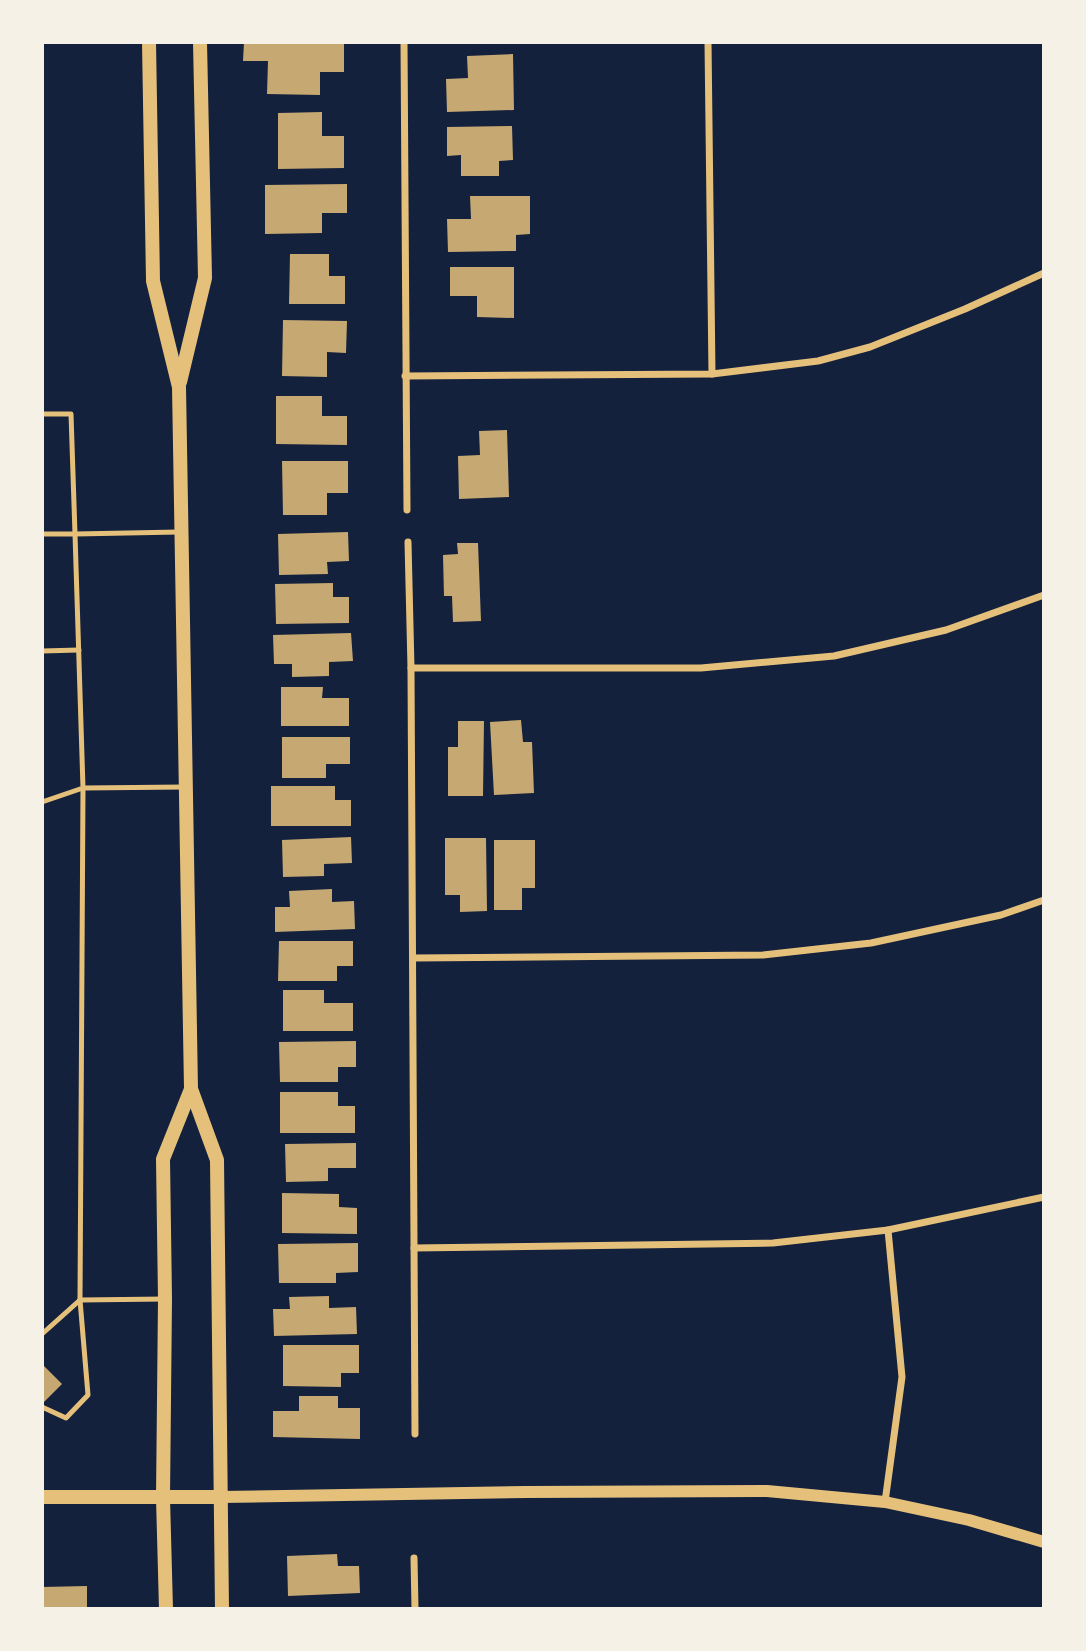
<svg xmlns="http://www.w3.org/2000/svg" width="1086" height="1651" font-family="Bitter,serif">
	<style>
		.building { fill: #c6a872 }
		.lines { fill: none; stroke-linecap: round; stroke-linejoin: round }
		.service { stroke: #e5c07b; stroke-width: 5 }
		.minor { stroke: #e5c07b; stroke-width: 7 }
		.tertiary { stroke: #e5c07b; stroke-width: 12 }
		.secondary { stroke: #e5c07b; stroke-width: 14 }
	</style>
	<rect width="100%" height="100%" fill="#14213d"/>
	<g class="building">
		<path d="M244,42H344V72H320V95L267,94L268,61H243Z"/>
		<path d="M513,54L514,110L447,112L446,79L468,78L467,56Z"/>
		<path d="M322,112V136H344V168L278,169V113Z"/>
		<path d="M512,126L513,160L499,161V176H461V155L447,156V127Z"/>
		<path d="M347,184V213H322V233L265,234V185Z"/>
		<path d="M470,196H530V234L516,235V251L448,252L447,219H471Z"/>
		<path d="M290,254H329V276H345V304H289Z"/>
		<path d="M450,267H514V318L477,317V296H450Z"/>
		<path d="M283,320L347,321L346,353L327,352V377L282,376Z"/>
		<path d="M276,396H322V416H347V445L276,444Z"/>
		<path d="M507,430L509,497L459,499L458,456L480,455L479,431Z"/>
		<path d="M282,461H348V493H327V515H283Z"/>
		<path d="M348,532L349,561L327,562L328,574L279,575L278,534Z"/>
		<path d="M457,543H478L481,621L453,622L452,596H444L443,555L458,554Z"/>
		<path d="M333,583V597H349V623L276,624L275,584Z"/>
		<path d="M351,633L353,661L329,662V676L292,677V664H274L273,635Z"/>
		<path d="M281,687H323L322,698H349V726H281Z"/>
		<path d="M521,720L523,742H532L534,793L494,795L490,722Z"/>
		<path d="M458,721H484L483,796H448V747H458Z"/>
		<path d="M282,737H350V764H326V778H282Z"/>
		<path d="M271,786H335V800H351V826H271Z"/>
		<path d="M351,837L352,863L324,864V876L283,877L282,840Z"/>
		<path d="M445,838H486L487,911L460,912V895H445Z"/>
		<path d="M494,840H535V888H522V910H494Z"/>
		<path d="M332,889V902L354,901L355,929L275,932V907H290L289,891Z"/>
		<path d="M279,941H353V966H337V981H278Z"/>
		<path d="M283,990H324V1003H353V1031H283Z"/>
		<path d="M356,1041V1067H338V1082H280L279,1042Z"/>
		<path d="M280,1092H338V1106H355V1133H280Z"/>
		<path d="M356,1143V1168H328V1181L286,1182L285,1144Z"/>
		<path d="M282,1193L339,1194V1207L357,1208V1234L282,1233Z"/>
		<path d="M358,1243V1272L336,1273V1283H279L278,1244Z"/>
		<path d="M329,1296V1308L356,1307L357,1334L274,1336L273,1309H290L289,1297Z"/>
		<path d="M283,1345H359V1373H341V1387L283,1386Z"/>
		<path d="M42,1364L62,1384L42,1404Z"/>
		<path d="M299,1396H338V1408H360V1439L273,1437V1411H299Z"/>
		<path d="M337,1554L338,1566H359L360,1593L288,1596L287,1556Z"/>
		<path d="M87,1586V1609H42V1587Z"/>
	</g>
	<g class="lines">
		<g class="service">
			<path d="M42,414H71L75,534H42"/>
			<path d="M42,651L79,650"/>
			<path d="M42,802L83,788L75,534L179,532"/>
			<path d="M165,1299L80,1300L83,788L184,787"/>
			<path d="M42,1334L80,1300"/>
			<path d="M42,1407L66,1418L88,1395L80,1300"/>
		</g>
		<g class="minor">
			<path d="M404,42L407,510"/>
			<path d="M708,42L712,374"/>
			<path d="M405,376L712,374L818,361L870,347L965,309L1044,273"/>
			<path d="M408,542L411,668L415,1434"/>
			<path d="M411,668H701L834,656L946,630L1044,595"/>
			<path d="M413,958L763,955L871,943L1001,915L1044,900"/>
			<path d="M414,1248L773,1243L888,1230L1044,1197"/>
			<path d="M885,1502L902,1377L888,1230"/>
			<path d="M414,1558L415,1609"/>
		</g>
		<path class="tertiary" d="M220,1497L526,1492L767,1491L885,1502L969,1520L1044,1542"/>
		<g class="secondary">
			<path d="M149,42L153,281L179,387L191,1089L217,1160L222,1609"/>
			<path d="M180,382L205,278L200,42"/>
			<path d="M42,1497H220"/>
			<path d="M166,1609L163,1498L165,1299L163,1159L191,1089"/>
		</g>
	</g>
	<rect width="1086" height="1651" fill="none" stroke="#f6f1e7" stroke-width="88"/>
</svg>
